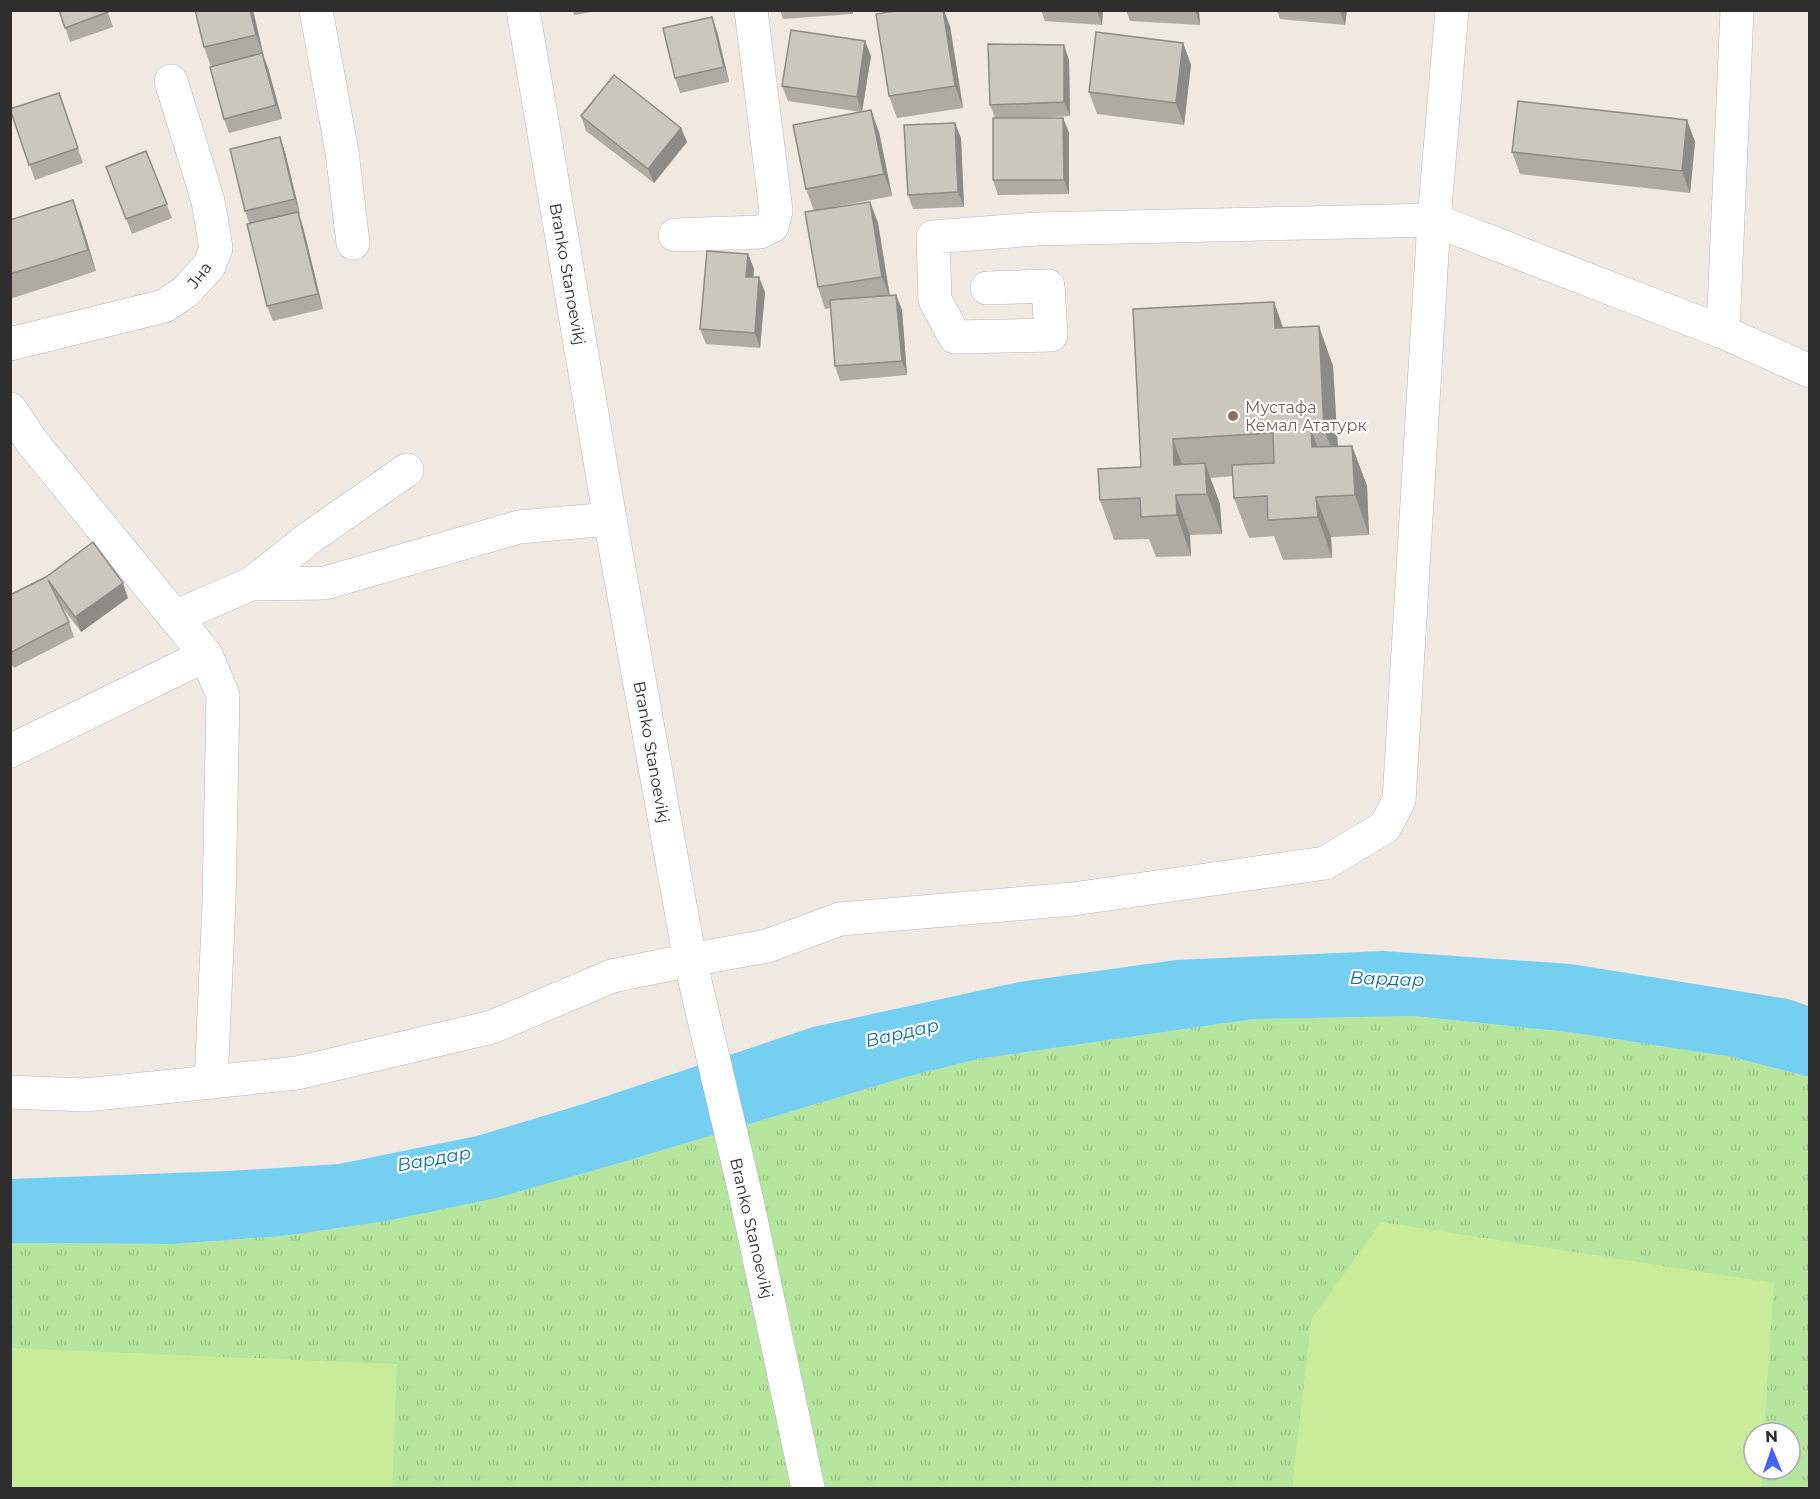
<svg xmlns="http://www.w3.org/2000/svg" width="1820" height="1499" font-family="Montserrat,sans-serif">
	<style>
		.grass { fill: url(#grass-tufts); fill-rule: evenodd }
		.pitch { fill: #c9ec9a }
		.water { fill: #75cff0 }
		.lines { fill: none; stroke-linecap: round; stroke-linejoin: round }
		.minor-casing { stroke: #b4b7c1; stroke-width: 34 }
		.minor { stroke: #fff; stroke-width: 33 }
		.wall { fill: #afaba4 }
		.shaded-wall { fill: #8e8b86 }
		.building { fill: #cbc7bf; stroke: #8e8b86; stroke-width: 1.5 }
		.education-dot { fill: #8d6e63; stroke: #fff; stroke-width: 2 }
		.labels { text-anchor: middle; stroke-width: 4.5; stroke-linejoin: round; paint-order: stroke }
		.street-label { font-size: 16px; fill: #2e2e2e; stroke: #fff }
		.education-label { font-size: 16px; fill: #785e54; stroke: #fff; text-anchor: start }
		.water-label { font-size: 18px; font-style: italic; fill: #0d6fa3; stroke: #fff }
	</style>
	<defs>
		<pattern id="grass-tufts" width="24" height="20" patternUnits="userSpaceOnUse" patternTransform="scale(1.5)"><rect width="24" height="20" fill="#b6e59e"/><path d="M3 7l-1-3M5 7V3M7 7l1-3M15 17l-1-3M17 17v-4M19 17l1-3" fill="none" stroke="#9dc588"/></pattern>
	</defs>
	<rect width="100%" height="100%" fill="#efe9e1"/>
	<path class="grass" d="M1414,1016L1568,1032L1732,1057L1809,1077V1488H11L10,1243L174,1244L283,1236L387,1221L497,1198L613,1165L906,1077L978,1059L1254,1019ZM1754,1433H1790V1469H1754Z"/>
	<g class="pitch">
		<path d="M1381,1222L1774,1283L1764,1433H1754V1469H1762L1761,1488H1292L1311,1320Z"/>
		<path d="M11,1348L397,1364L392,1488H11Z"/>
	</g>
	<path class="water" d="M1383,951L1571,964L1788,999L1809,1006V1077L1732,1057L1568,1032L1414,1016L1254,1019L978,1059L906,1077L613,1165L497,1198L387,1221L283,1236L174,1244L11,1243L10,1179L229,1171L339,1164L477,1136L583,1104L813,1027L1019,982L1176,960Z"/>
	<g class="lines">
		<defs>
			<g id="minor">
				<path d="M316,10L342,152L353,243"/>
				<path d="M523,10L610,519L690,960L747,1201L808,1488"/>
				<path d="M1452,10L1434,220L1723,332L1810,371"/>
				<path d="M675,235L760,232L772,226L776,211L751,10"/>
				<path d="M1723,332L1737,10"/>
				<path d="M10,344L164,306L185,292L209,266L216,248L208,201L171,81"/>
				<path d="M10,409L32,442L206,655L223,695L219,903L211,1082L297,1073L492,1027L612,976L690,960L767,946L840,919L1073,899L1325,863L1385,827L1399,801L1434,220L1036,229L933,237L935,300L955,337L1051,335L1048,286L987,288"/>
				<path d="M251,584L312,536L407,470"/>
				<path d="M175,617L251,584L325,583L519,527L610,519"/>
				<path d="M10,751L206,655"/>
				<path d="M10,1092L85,1095L211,1082"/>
			</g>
		</defs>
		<use href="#minor" class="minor-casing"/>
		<use href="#minor" class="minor"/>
	</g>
	<g class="wall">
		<path d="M59,10H107L113,27L70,42Z"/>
		<path d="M253,10L264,57L268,68L282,119L229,133L224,119L211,67L204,47Z"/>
		<path d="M573,10H603L574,15Z"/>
		<path d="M780,10H853V14L783,19Z"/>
		<path d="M1041,10H1103L1102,25L1045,21Z"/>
		<path d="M1126,10H1199L1200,25L1130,21Z"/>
		<path d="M1277,10H1347L1345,25L1280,19Z"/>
		<path d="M950,26L963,108L897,118L889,96Z"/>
		<path d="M717,31L729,82L680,93L675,78Z"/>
		<path d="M1183,43L1191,65L1184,125L1097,114L1089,92Z"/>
		<path d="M871,56L862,111L879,132L892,196L823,209L870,202L878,223L890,296L896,295L902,310L907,375L840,381L835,366L830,308L825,309L818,287L814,211L806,189L861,112L788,101L782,86Z"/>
		<path d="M1069,60L1070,116L1033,118H1063L1069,133V194L998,195L993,180L995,118L990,105Z"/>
		<path d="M59,93L83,163L35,180L10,109Z"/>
		<path d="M581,116L681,128L687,142L654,183L586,131Z"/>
		<path d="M1687,120L1695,142L1690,193L1520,174L1512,152Z"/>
		<path d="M955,123L961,138L964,207L913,209L908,195Z"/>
		<path d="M146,151L172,218L132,234L106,167Z"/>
		<path d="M285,152L300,214H299L303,227L323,309L273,321L267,306L249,223L245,211Z"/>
		<path d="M10,220L81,222L96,271L10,299Z"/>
		<path d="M748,254L754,269L753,277L765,292L760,348L706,344L700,329Z"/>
		<path d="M1274,302L1283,328L1333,366L1338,446H1352L1367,486L1369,535L1331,537L1332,558L1283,560L1274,536L1249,538L1234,498L1233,476L1210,478L1220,504L1222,534L1190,535L1191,556L1156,557L1149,539L1114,540L1100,500L1141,467Z"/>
		<path d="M46,577L128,598L81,632L59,603L69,622L74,637L14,668L10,662V595Z"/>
	</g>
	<g class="shaded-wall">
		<path d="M250,10H253L264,57L256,35Z"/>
		<path d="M943,10H944L950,26L963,108L955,86Z"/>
		<path d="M1097,10H1103L1102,25L1097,11Z"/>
		<path d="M1195,10H1199L1200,25Z"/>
		<path d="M1347,10L1345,25L1340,11Z"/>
		<path d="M712,17L717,31L729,82L724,67Z"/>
		<path d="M865,41L871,56L862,112L857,97Z"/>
		<path d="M1183,43L1191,65L1184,125L1176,103Z"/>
		<path d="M1064,45L1069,60L1070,116L1064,102Z"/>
		<path d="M262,53L268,68L282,119L276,105Z"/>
		<path d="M871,110L879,132L892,196L884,174Z"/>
		<path d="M1063,118L1069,133V194L1064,180Z"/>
		<path d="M1687,120L1695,142L1690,193L1682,171Z"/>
		<path d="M955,123L961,138L964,207L958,192Z"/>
		<path d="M681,128L687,142L654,183L648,169Z"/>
		<path d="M280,137L285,152L300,214L295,199Z"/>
		<path d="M73,200L81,222L96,271L88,250Z"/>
		<path d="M870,202L878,223L890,298L882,277Z"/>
		<path d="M298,212L303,227L323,309L318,294Z"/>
		<path d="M748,254L754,269L752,292L746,277Z"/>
		<path d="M759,277L765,292L760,348L755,333Z"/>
		<path d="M896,295L902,310L907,375L902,361Z"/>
		<path d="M1274,302L1288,342L1275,328Z"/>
		<path d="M1319,326L1333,366L1339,469L1324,429Z"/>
		<path d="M1311,429L1326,470L1312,447Z"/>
		<path d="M1173,439L1187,479L1174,465Z"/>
		<path d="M1352,446L1367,486L1369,535L1355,495Z"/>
		<path d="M1205,463L1220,504L1222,534L1207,494Z"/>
		<path d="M1176,495L1190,535L1191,556L1177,515Z"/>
		<path d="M1316,497L1331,537L1332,558L1318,517Z"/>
		<path d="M123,583L128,598L81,632L75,617Z"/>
	</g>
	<g class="building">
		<path d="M59,10H107L108,12L65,28Z"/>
		<path d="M195,10H250L256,35L204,47Z"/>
		<path d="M901,10H943L955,86L889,96L876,14Z"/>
		<path d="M712,17L724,67L675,78L663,28Z"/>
		<path d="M791,30L865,41L857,97L782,86Z"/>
		<path d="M1096,32L1183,43L1176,103L1089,92Z"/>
		<path d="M988,44L1064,45V102L990,105Z"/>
		<path d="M262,53L276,105L224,119L210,67Z"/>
		<path d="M614,75L681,128L648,169L581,116Z"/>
		<path d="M59,93L78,148L29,165L10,109Z"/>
		<path d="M1518,101L1687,120L1682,171L1512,152Z"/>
		<path d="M871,110L884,174L806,189L793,125Z"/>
		<path d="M993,118H1063L1064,180H993Z"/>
		<path d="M955,123L958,192L908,195L904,125Z"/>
		<path d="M280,137L295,199L245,211L230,149Z"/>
		<path d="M146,151L167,204L126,219L106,167Z"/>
		<path d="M73,200L88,250L10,274V220Z"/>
		<path d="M870,202L882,277L818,287L805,212Z"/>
		<path d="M298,212L318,294L267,306L247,224Z"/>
		<path d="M707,251L748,254L746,277H759L755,333L700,329Z"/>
		<path d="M896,295L902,361L835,366L830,300Z"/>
		<path d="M1274,302L1275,328L1319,326L1324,429H1311L1312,447L1352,446L1355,495L1316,497L1318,517L1268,520L1267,496L1234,498L1232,465L1274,463L1273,433L1173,439L1174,465L1205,463L1207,494L1176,495L1177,515L1141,517L1140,498L1100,500L1098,469L1141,467L1133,309Z"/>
		<path d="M93,542L123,583L75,617L48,580L69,622L10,653V595L46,577Z"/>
	</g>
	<circle class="education-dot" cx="1233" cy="416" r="6"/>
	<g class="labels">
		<g class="street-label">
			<text transform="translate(568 274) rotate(80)" y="6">Branko Stanoevikj</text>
			<text transform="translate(199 275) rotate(-52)" y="6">Јна</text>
			<text transform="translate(652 752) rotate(80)" y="6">Branko Stanoevikj</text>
			<text transform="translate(752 1228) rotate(77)" y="6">Branko Stanoevikj</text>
		</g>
		<g class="education-label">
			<text x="1245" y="413">Мустафа<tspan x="1245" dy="18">Кемал Ататурк</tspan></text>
		</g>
		<g class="water-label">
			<text transform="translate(1387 979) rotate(2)" y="6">Вардар</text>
			<text transform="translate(902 1033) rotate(-13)" y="6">Вардар</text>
			<text transform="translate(434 1159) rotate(-10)" y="6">Вардар</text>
		</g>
	</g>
	<rect width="1820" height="1499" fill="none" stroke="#2e2e2e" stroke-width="24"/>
	<g transform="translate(1772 1451) rotate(358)"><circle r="28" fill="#ffffff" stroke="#ababab" stroke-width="1.5"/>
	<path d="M0-4.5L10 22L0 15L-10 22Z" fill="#4264fb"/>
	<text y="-9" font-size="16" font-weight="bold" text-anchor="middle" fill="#2e2e2e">N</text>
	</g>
</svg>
